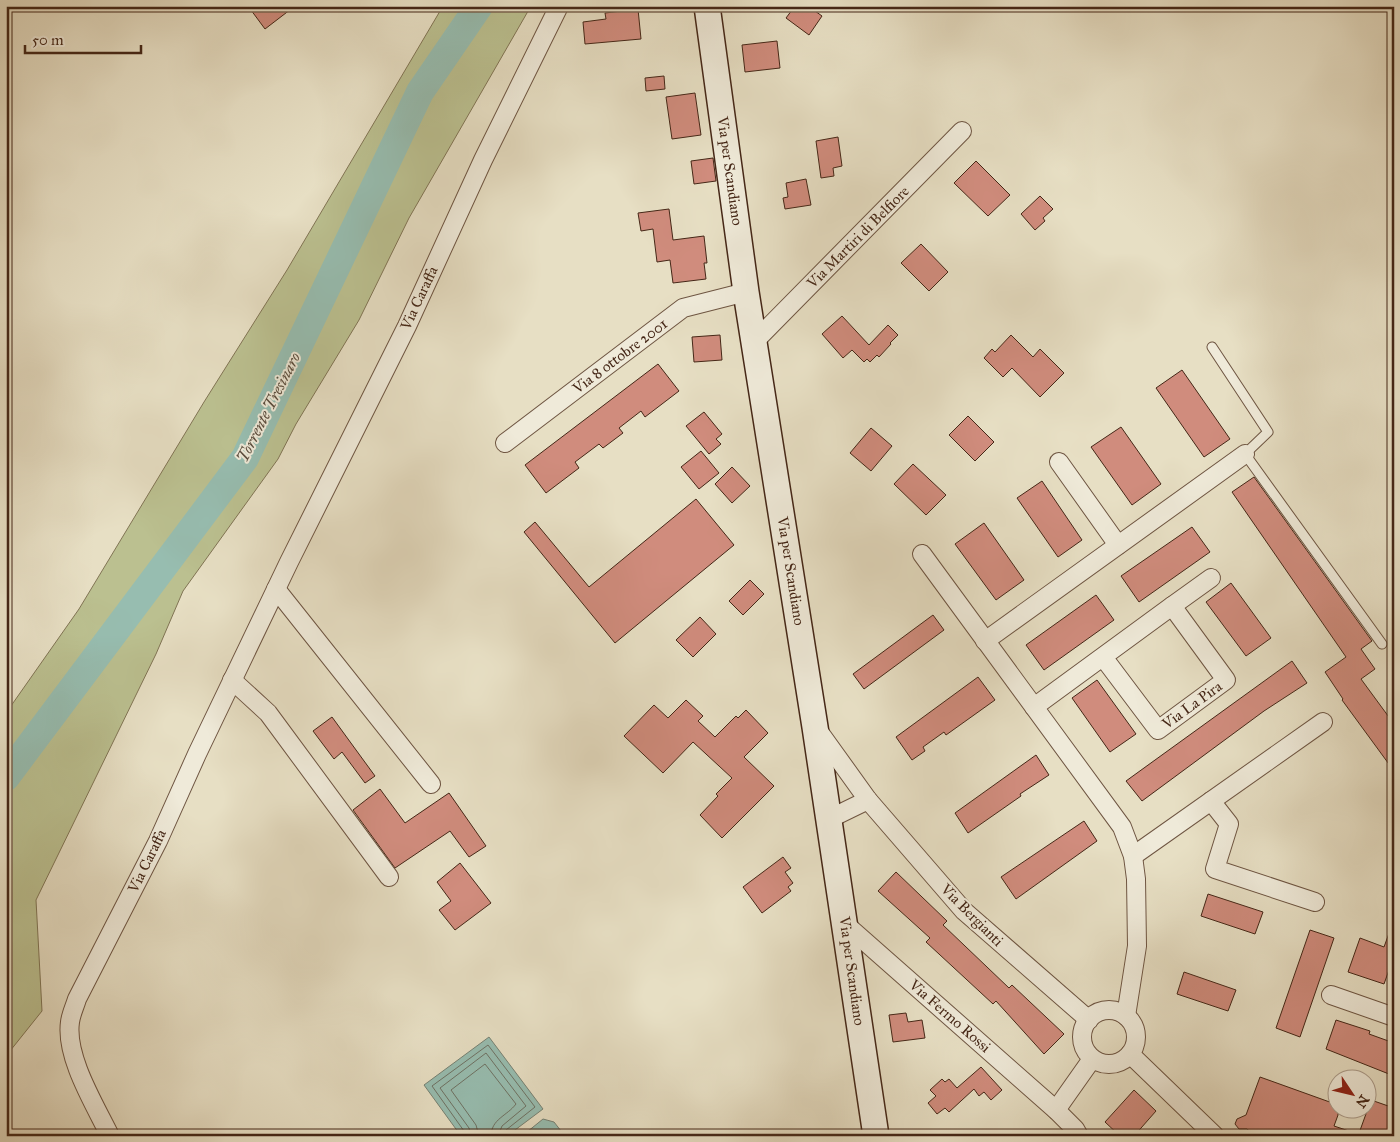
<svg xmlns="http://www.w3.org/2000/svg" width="1400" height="1142" font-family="'IM FELL Great Primer',serif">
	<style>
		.green { fill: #bbc090; stroke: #807454 }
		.water { fill: #97bdb0; stroke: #768173 }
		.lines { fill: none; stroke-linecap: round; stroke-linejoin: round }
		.shore { stroke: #6e7264; stroke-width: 1 }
		.river { stroke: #97bdb0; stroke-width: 28 }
		.building { fill: #d08c7d; stroke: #452717 }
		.lane-casing { stroke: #6e5542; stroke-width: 11 }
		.street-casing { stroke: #6e5542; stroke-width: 20 }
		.secondary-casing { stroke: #452717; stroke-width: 28 }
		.lane { stroke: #efead9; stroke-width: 9 }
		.street { stroke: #efead9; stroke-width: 18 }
		.secondary { stroke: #efead9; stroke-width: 25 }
		.labels { text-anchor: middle; stroke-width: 4; stroke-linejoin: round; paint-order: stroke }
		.street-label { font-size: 15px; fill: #452717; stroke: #efead9 }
		.water-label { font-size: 16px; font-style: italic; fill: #5a4c3d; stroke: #efead9 }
	</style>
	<rect width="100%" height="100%" fill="#e7dfc4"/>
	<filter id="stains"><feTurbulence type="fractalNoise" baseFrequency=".004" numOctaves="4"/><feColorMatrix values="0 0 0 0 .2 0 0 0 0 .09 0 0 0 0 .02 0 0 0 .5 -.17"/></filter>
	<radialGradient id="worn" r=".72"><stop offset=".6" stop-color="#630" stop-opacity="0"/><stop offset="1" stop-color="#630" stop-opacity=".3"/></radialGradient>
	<path class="green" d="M443,6H531L409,218L359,320L296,424L278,459L183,591L156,654L36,900L42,1011L6,1056V713L79,609L204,402L287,270Z"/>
	<g class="water">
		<path d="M489,1037L543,1109L507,1136H461L424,1085Z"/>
		<path d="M543,1119L554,1122L565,1136H522Z"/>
	</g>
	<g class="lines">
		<g class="shore">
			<path d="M465,1136L464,1131L432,1086L488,1045L535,1107L506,1130L505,1136"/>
			<path d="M471,1136L469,1128L440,1088L486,1053L526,1106L502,1126L498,1136"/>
			<path d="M479,1136L476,1125L451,1090L485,1064L516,1104C507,1116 491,1119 491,1136"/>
		</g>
		<path class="river" d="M6,777L245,458L420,92L479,6"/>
	</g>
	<g class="building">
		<path d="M248,6H295L265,29Z"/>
		<path d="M795,6H808L822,16L809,35L786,18Z"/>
		<path d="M638,9L641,39L585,44L583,22L606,19L605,13Z"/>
		<path d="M777,41L780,68L745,72L742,45Z"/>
		<path d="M664,76L665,89L646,91L645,78Z"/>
		<path d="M695,93L701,135L672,139L666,97Z"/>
		<path d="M838,137L842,166L833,168L834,176L821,178L816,141Z"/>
		<path d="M713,158L716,181L694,184L691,161Z"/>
		<path d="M976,161L1010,195L988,216L954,183Z"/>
		<path d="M806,179L811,205L785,209L783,198L788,197L786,183Z"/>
		<path d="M1040,196L1053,209L1043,218L1045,221L1035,230L1021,214Z"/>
		<path d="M669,209L673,240L704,236L707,263H704L706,279L673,283L670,260L657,262L653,229L641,231L638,213Z"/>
		<path d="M921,244L948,272L929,291L901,263Z"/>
		<path d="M842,316L869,345L888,325L898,335L890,343L891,344L879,357L877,355L870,362L867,359L864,362L852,350L843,358L822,334Z"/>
		<path d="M720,335L722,360L694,362L692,337Z"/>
		<path d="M1011,335L1033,357L1040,349L1064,373L1040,397L1012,368L1003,377L984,358L992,349L995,352Z"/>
		<path d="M658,364L679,391L645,417L641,411L619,428L623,433L603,448L599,444L575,462L579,468L546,493L525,465Z"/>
		<path d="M1182,370L1230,439L1204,457L1156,388Z"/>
		<path d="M704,412L722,434L716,439L721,444L709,454L686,426Z"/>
		<path d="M968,416L994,442L975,461L949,435Z"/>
		<path d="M1121,427L1161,484L1132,505L1091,447Z"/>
		<path d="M871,428L892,446L871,471L850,453Z"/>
		<path d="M701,451L719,473L699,489L681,467Z"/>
		<path d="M913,464L946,495L926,515L894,484Z"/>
		<path d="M732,467L750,486L732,503L715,484Z"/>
		<path d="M1254,477L1372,641L1361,649L1375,669L1361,679L1394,724V771L1342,700L1343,699L1325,672L1346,657L1232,492Z"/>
		<path d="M1042,481L1082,540L1058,557L1017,498Z"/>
		<path d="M696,499L734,545L615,643L524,532L535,522L589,587Z"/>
		<path d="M984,523L1024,580L996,600L955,544Z"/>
		<path d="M1192,527L1210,552L1139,602L1121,576Z"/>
		<path d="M750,580L764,594L743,615L729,601Z"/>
		<path d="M1231,583L1271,638L1246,656L1206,602Z"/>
		<path d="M1096,595L1114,620L1044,670L1026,645Z"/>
		<path d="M933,615L944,630L864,689L853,674Z"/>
		<path d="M700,617L716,634L693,657L676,640Z"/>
		<path d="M1292,661L1307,683L1264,711L1142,801L1126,781Z"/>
		<path d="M978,677L995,700L946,735L944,732L923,747L925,751L912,760L896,737Z"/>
		<path d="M1097,680L1136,734L1110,752L1072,698Z"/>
		<path d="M686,700L703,716L698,721L715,737L736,716L738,718L746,710L768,733L744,757L774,786L722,838L700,815L718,796L716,794L732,778L693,742L663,773L624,736L654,705L668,718Z"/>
		<path d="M332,717L375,776L365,783L342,752L334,759L313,731Z"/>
		<path d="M1036,755L1049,775L1020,794L1021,796L968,833L955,813Z"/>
		<path d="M380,789L405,823L449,793L486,846L469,857L450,831L395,868L353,810Z"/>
		<path d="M1084,821L1097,841L1016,899L1001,877Z"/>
		<path d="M783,857L791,868L785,872L793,883L788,887L791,891L762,913L743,887Z"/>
		<path d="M460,863L491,903L455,930L439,910L451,901L437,882Z"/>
		<path d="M896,872L947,921L943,925L1009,988L1012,985L1064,1034L1044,1054L996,1001L993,1004L926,942L930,938L878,891Z"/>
		<path d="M1208,894L1263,912L1255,934L1201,916Z"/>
		<path d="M1392,925L1394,926V956L1384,984L1348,972L1360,938L1384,947Z"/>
		<path d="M1310,930L1334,938L1300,1037L1276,1028Z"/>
		<path d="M1184,972L1236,990L1228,1011L1177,994Z"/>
		<path d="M906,1013L908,1022L922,1020L925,1038L893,1042L889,1015Z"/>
		<path d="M1336,1020L1370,1031L1369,1034L1394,1043V1076L1326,1049Z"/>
		<path d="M981,1067L1002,1090L991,1100L984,1092L979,1096L974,1089L949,1112L945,1108L937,1114L928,1103L936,1096L930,1090L942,1079L945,1082L949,1079L957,1088Z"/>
		<path d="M1260,1077L1338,1105V1115L1334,1126L1358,1134L1357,1136H1255L1247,1129H1239L1235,1124L1237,1119L1246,1115Z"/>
		<path d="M1134,1090L1156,1111L1134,1136H1120L1105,1122Z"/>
		<path d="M1371,1100L1394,1108V1128L1391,1136H1358Z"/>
	</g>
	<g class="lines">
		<defs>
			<path id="lane" d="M1212,347L1268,432L1245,454L1382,644"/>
			<g id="street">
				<path d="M754,342L962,131"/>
				<path d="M505,443L683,308L746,292"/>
				<path d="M1059,462L1118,545"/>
				<path d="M922,554L1122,827L1133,856L1136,879L1137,946L1126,1016"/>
				<path d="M276,589L431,784"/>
				<path d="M1172,606L1211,578"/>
				<path d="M985,641L1245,454"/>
				<path d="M232,680L268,713L389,877"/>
				<path d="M1034,707L1172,606L1226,680L1158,730L1103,657"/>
				<path d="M817,729L868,800L964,911L1089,1020"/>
				<path d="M1211,801L1229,824L1215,869L1315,902"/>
				<path d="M829,819L868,800"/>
				<path d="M1133,856L1323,722"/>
				<path d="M844,923L1056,1110L1075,1129L1079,1136"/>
				<path d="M1331,995L1394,1017"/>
				<circle cx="1109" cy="1037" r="27"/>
				<path d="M1130,1054L1215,1136"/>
				<path d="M1056,1110L1092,1059"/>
				<path d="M110,1136C95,1105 65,1057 70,1022C71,1014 75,1006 77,999L158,841L197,754L289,562L407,326L483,160L559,6"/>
			</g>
			<path id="secondary" d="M707,6L746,292L815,727L876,1136"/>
		</defs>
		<use href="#lane" class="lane-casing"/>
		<use href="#street" class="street-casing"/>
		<use href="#secondary" class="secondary-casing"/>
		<use href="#lane" class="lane"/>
		<use href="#street" class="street"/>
		<use href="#secondary" class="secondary"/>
	</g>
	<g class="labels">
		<g class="street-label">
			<text transform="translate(730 171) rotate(82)" y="5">Via per Scandiano</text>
			<text transform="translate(858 237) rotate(-45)" y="5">Via Martiri di Belfiore</text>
			<text transform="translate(419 298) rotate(-65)" y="5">Via Caraffa</text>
			<text transform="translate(620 356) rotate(-37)" y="5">Via 8 ottobre 2001</text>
			<text transform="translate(791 571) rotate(81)" y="5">Via per Scandiano</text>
			<text transform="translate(1192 705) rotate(-36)" y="5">Via La Pira</text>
			<text transform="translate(147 861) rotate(-64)" y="5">Via Caraffa</text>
			<text transform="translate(972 915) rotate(45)" y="5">Via Bergianti</text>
			<text transform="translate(852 971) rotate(82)" y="5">Via per Scandiano</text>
			<text transform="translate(950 1016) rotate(41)" y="5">Via Fermo Rossi</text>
		</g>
		<g class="water-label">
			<text transform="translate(268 407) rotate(-63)" y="6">Torrente Tresinaro</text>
		</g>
	</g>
	<rect width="1400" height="1142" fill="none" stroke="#e7dfc4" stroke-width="25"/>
	<rect x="8" y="8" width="1385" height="1127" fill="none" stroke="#452717" stroke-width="2.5"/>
	<rect x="12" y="12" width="1375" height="1117" fill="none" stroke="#452717"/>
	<g transform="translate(1352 1094) rotate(125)"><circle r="24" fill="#efead9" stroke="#ab9c8b"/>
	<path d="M0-4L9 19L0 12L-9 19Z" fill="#8f2418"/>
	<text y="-8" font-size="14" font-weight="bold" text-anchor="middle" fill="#452717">N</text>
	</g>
	<path d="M25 45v8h116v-8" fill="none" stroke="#452717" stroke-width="2.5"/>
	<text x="32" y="45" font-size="15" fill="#452717" stroke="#efead9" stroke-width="4" paint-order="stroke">50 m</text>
	<rect width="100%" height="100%" filter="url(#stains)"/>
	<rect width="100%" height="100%" fill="url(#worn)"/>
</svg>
